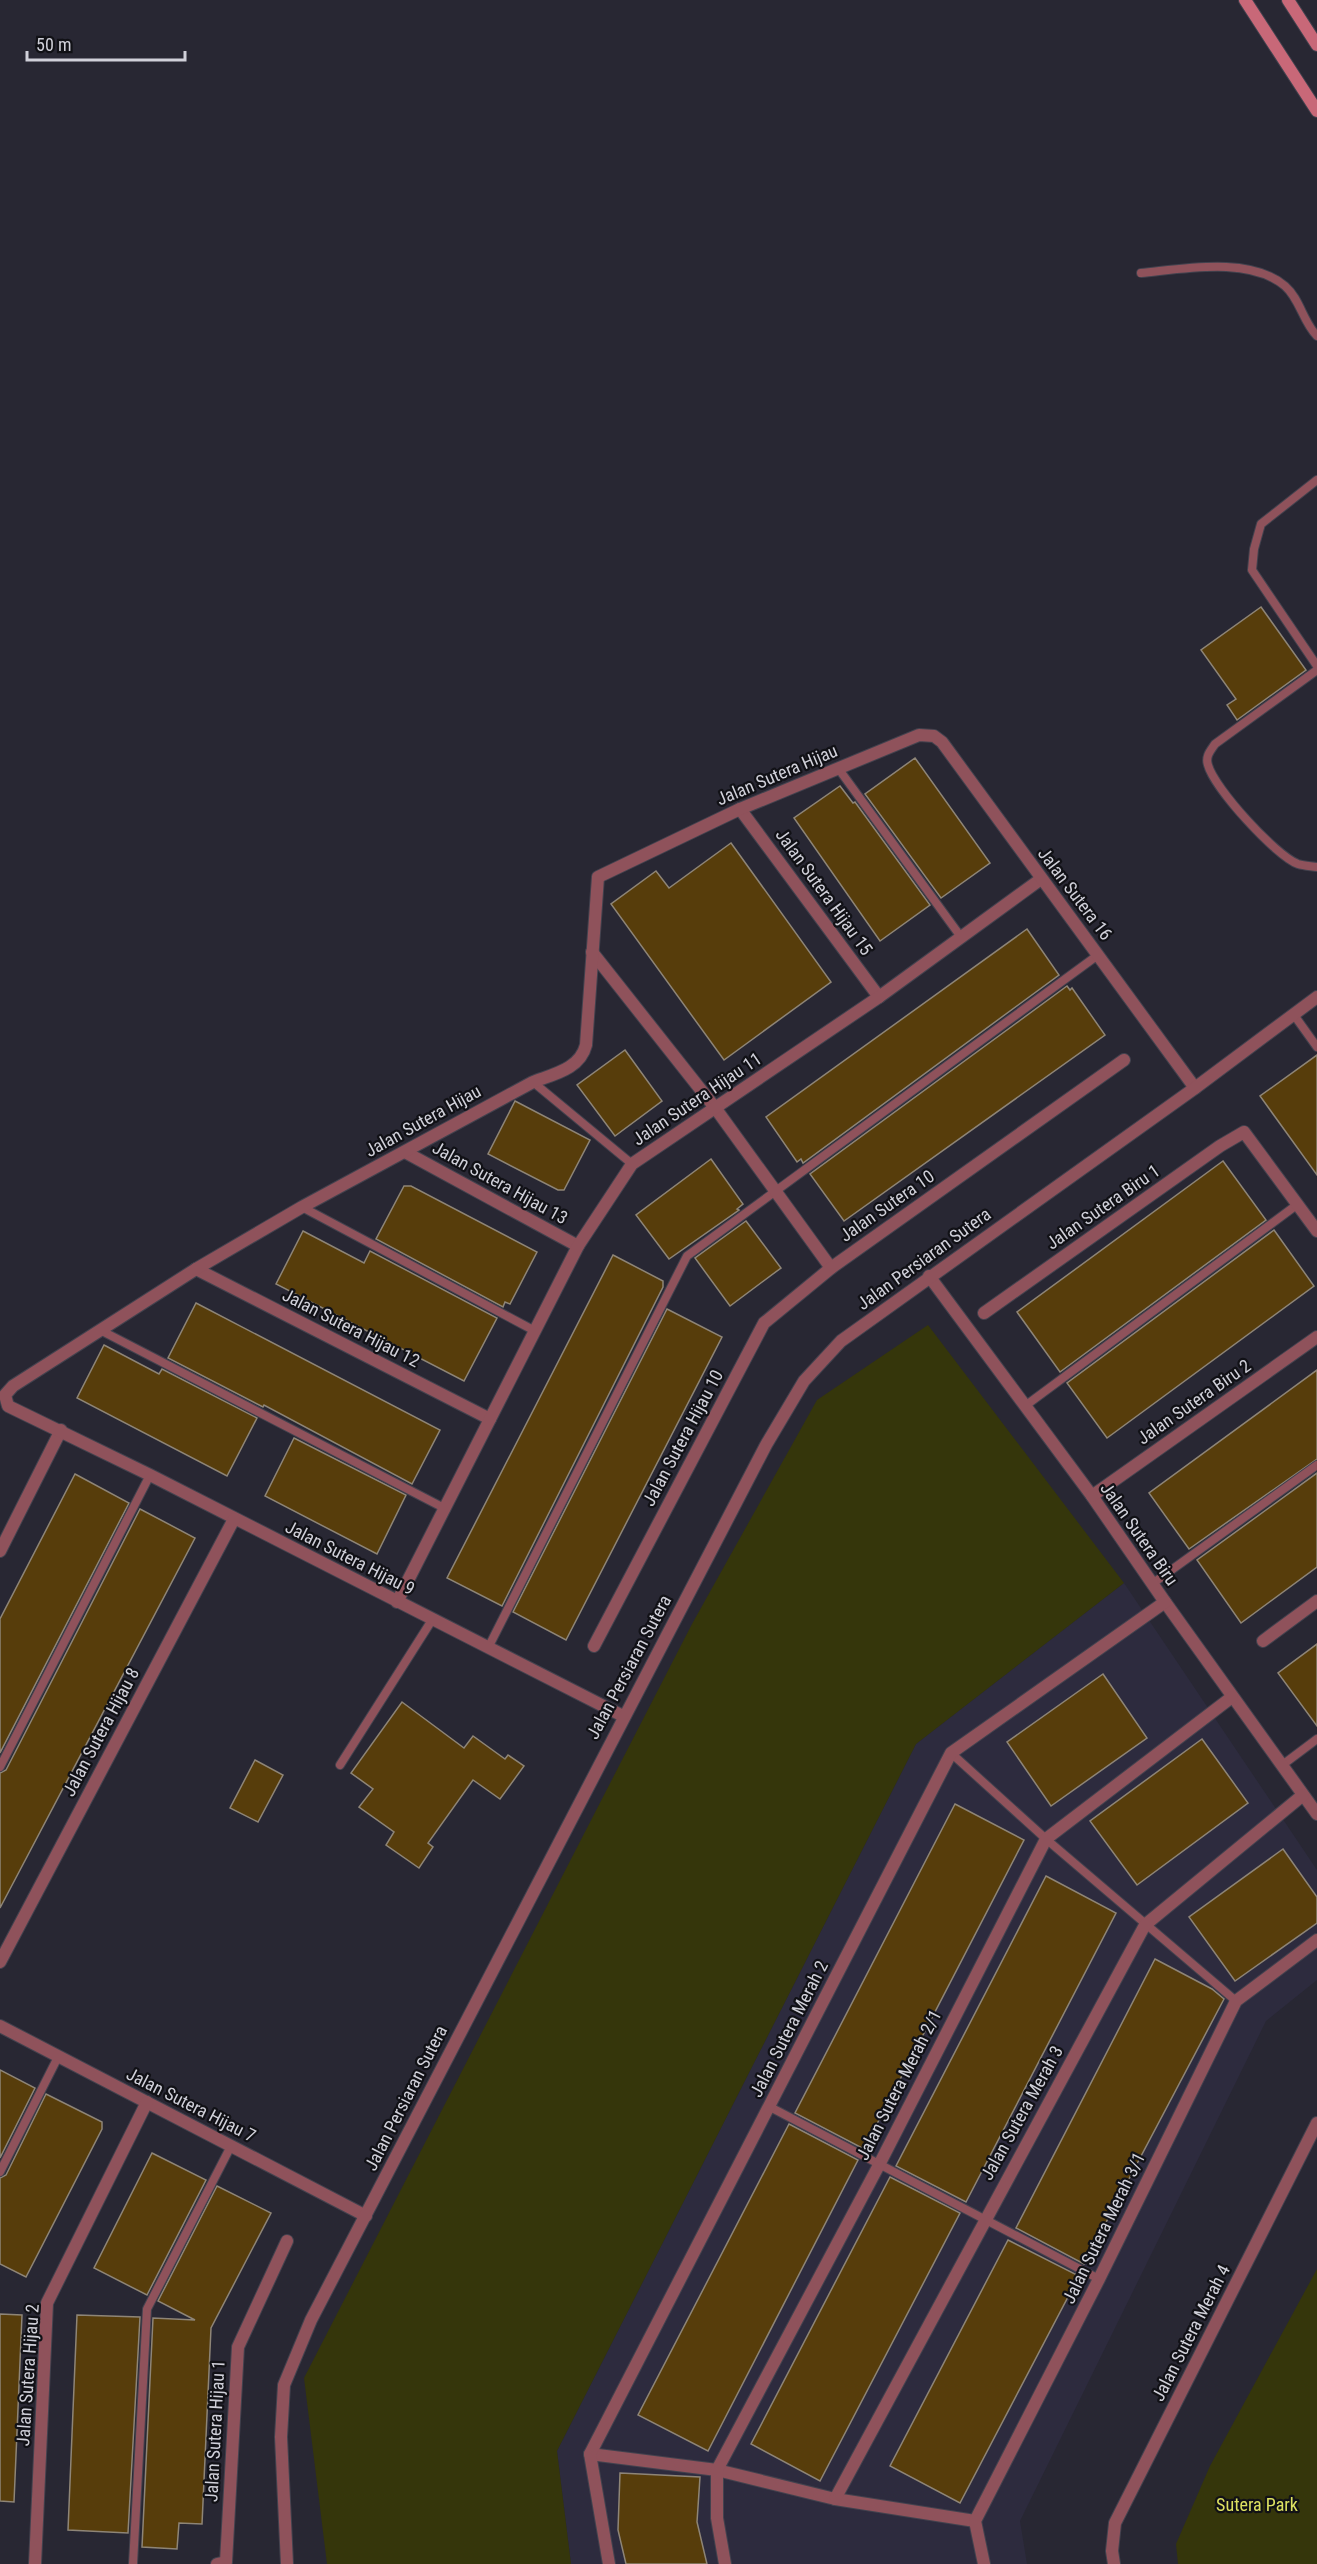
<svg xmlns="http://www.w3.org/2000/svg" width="1317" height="2564" font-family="'Roboto Condensed',sans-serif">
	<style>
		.built { fill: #2d2b3e }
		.green { fill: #35360b }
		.building { fill: #573d0b; stroke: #8e8577; stroke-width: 1.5 }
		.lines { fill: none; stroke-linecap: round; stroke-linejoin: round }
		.service-casing { stroke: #43424e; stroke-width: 10 }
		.minor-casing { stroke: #43424e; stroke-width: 14 }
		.tertiary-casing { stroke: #43424e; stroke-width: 14 }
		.secondary-casing { stroke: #43424e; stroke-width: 14 }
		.service { stroke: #8f525b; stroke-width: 8 }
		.minor { stroke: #8f525b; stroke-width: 12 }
		.tertiary { stroke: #8f525b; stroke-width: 12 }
		.secondary { stroke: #c86878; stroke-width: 12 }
		.labels { text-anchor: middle; stroke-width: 4.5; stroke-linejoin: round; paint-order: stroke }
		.street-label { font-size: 18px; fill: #d0d0d9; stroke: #111116 }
		.park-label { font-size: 18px; fill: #dde161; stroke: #111116 }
	</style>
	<rect width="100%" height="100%" fill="#282733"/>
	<path class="built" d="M1124,1583L1317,1870V1980L1266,2021L1020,2521L1027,2564H571L557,2451L916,1744Z"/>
	<g class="green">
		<path d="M928,1325L1124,1583L916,1744L557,2451L571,2564H327L304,2378L692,1624L817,1400Z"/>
		<path d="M1317,2269V2564H1178L1176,2544L1210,2466Z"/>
	</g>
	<g class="building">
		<path d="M1261,607L1306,670L1237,720L1227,705L1236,699L1201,650Z"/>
		<path d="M915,758L990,863L941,898L865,794Z"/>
		<path d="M840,786L853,803L855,802L930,905L880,941L794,818Z"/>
		<path d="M731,843L831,982L724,1060L611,904L656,871L669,888Z"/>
		<path d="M1027,929L1059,975L803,1163L801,1159L797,1162L766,1117Z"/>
		<path d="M1067,986L1070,990L1072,988L1105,1035L844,1221L810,1174Z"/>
		<path d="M625,1050L662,1101L615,1136L577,1085Z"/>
		<path d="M1317,1055V1175L1260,1096Z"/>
		<path d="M515,1101L590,1140L564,1190H558L488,1154Z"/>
		<path d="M711,1159L743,1204L737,1209L739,1210L669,1259L636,1215Z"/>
		<path d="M1223,1161L1266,1220L1060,1372L1017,1312Z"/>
		<path d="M404,1186H411L537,1252L510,1304L505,1302L503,1307L376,1239Z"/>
		<path d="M746,1221L781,1268L730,1306L695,1258Z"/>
		<path d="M1274,1230L1314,1286L1107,1438L1067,1383Z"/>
		<path d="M303,1231L364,1263L370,1251L497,1318L464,1381L276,1284Z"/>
		<path d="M613,1255L663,1281V1287L502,1606L447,1578Z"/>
		<path d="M196,1303L440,1430L412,1484L264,1405L263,1407L168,1358Z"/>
		<path d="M667,1309L722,1337L566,1640L513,1612Z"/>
		<path d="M104,1345L159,1374L162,1369L257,1418L227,1476L77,1398Z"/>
		<path d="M1317,1370V1459L1189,1549L1149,1493Z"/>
		<path d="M294,1438L406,1495L377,1554L265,1496Z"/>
		<path d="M1317,1473V1567L1241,1623L1197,1560Z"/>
		<path d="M75,1474L129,1503L0,1753V1619Z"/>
		<path d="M140,1509L195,1538L0,1908V1773L6,1770Z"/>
		<path d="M1317,1644V1726L1278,1673Z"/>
		<path d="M1103,1674L1147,1738L1051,1806L1007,1742Z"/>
		<path d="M402,1702L464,1748L473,1736L505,1759L508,1755L524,1766L500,1799L473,1780L428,1843L433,1847L419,1868L386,1845L394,1832L359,1807L373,1789L351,1773Z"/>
		<path d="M1202,1739L1248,1803L1137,1885L1090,1821Z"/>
		<path d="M255,1760L283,1775L258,1822L230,1808Z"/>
		<path d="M955,1804L1024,1840L864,2149L795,2113Z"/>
		<path d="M1283,1849L1317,1897V1923L1235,1981L1189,1917Z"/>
		<path d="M1046,1876L1116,1913L966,2202L896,2166Z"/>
		<path d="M1155,1959L1212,1989L1224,1999L1084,2264L1016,2228Z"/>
		<path d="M0,2070L35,2088L0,2158Z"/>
		<path d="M46,2094L102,2122V2129L26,2277L0,2264V2178L6,2175Z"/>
		<path d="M789,2124L858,2160L708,2451L638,2415Z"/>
		<path d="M152,2153L206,2180L147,2295L94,2268Z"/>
		<path d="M890,2177L960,2213L820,2481L751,2444Z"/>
		<path d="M217,2186L271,2213L211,2328L202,2524L179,2523L177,2549L142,2547L153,2318L195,2320L158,2301Z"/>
		<path d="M1008,2240L1079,2276L960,2503L890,2466Z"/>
		<path d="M0,2314L22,2315L14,2502L0,2501Z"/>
		<path d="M77,2315L140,2317L128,2533L68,2530Z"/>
		<path d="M620,2473L700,2477L697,2522L707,2564H626L618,2530Z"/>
	</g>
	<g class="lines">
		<defs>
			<g id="service">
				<path d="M1141,273C1183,269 1250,256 1285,286C1300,299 1303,322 1317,336"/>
				<path d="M1317,480L1261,524L1254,549L1252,570L1317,666"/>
				<path d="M1317,670L1215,744C1211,750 1205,756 1208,765C1214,788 1276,856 1298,864C1304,866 1311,866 1317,867"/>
				<path d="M838,768L961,937"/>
				<path d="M1294,1015L1317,1047"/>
				<path d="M533,1082L632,1164"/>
				<path d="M302,1207L535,1331"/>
				<path d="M102,1331L446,1509"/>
				<path d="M1025,1406L1298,1204"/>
				<path d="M1152,1584L1317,1465"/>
				<path d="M488,1648L687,1256L1098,955"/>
				<path d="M951,1753L1046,1839L1236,2001"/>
				<path d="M340,1765L432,1620"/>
				<path d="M1281,1766L1317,1739"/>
				<path d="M0,1767L150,1475"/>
				<path d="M770,2107L1099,2279"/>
				<path d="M0,2172L58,2057"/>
				<path d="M133,2564L147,2309L231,2146"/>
			</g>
			<g id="minor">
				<path d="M740,809L879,997"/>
				<path d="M592,952L716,1109L831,1268"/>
				<path d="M405,1152L578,1246"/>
				<path d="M196,1269L490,1419"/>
				<path d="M929,1276L1092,1496L1165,1602L1317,1814"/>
				<path d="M984,1313L1220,1146L1244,1132L1317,1231"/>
				<path d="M1092,1496L1317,1337"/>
				<path d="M0,1551L61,1430"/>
				<path d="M397,1602L578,1246L632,1164L879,997L1041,879"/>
				<path d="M1263,1641L1317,1601"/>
				<path d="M594,1646L764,1323L831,1268L1124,1060"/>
				<path d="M623,1716L150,1475L8,1406L5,1395L13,1386L196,1269L302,1207L533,1082C554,1074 580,1069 586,1045L598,877L740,809L919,735L934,736L942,742L1195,1088"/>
				<path d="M0,1962L234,1519"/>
				<path d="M0,2026L366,2216"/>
				<path d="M590,2454L717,2470L835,2499L975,2521"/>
				<path d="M835,2499L1145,1925L1303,1795"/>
				<path d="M35,2564L47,2303L147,2102"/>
				<path d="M217,2564L226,2562L238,2347L287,2241"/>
				<path d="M609,2564L590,2454L951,1753L1165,1602"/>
				<path d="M725,2564L717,2518V2470L879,2165L1046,1839L1232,1697"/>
				<path d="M984,2564L975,2521L1099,2279L1236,2001L1317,1940"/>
				<path d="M1114,2564L1112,2551L1115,2523L1317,2123"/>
			</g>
			<path id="tertiary" d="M287,2564L281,2437L284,2385L311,2320L766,1445L804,1381L841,1341L1195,1088L1317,997"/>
			<g id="secondary">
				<path d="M1245,0L1317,111"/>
				<path d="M1288,0L1317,45"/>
			</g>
		</defs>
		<use href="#service" class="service-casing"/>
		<use href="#minor" class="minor-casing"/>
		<use href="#tertiary" class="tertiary-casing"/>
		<use href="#secondary" class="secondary-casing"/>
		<use href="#service" class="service"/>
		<use href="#minor" class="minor"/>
		<use href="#tertiary" class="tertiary"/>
		<use href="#secondary" class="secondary"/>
	</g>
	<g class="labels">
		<g class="street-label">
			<text transform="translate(777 775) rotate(-23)" y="6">Jalan Sutera Hijau</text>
			<text transform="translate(824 892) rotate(54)" y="6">Jalan Sutera Hijau 15</text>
			<text transform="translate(1075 894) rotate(53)" y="6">Jalan Sutera 16</text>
			<text transform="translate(697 1099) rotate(-34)" y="6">Jalan Sutera Hijau 11</text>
			<text transform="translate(423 1121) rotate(-29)" y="6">Jalan Sutera Hijau</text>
			<text transform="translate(500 1183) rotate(29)" y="6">Jalan Sutera Hijau 13</text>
			<text transform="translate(887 1206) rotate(-35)" y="6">Jalan Sutera 10</text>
			<text transform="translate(1103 1207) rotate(-35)" y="6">Jalan Sutera Biru 1</text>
			<text transform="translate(924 1259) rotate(-36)" y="6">Jalan Persiaran Sutera</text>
			<text transform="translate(351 1328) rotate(27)" y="6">Jalan Sutera Hijau 12</text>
			<text transform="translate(1194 1402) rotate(-35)" y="6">Jalan Sutera Biru 2</text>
			<text transform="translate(683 1438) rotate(-62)" y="6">Jalan Sutera Hijau 10</text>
			<text transform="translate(1139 1534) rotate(55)" y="6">Jalan Sutera Biru</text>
			<text transform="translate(350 1558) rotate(27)" y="6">Jalan Sutera Hijau 9</text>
			<text transform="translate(629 1667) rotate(-62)" y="6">Jalan Persiaran Sutera</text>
			<text transform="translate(101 1732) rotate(-62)" y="6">Jalan Sutera Hijau 8</text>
			<text transform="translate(789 2029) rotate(-63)" y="6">Jalan Sutera Merah 2</text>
			<text transform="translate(899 2085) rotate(-63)" y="6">Jalan Sutera Merah 2/1</text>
			<text transform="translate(406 2098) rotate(-63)" y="6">Jalan Persiaran Sutera</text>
			<text transform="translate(191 2105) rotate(27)" y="6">Jalan Sutera Hijau 7</text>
			<text transform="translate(1022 2113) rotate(-61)" y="6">Jalan Sutera Merah 3</text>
			<text transform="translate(1104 2228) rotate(-64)" y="6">Jalan Sutera Merah 3/1</text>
			<text transform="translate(1191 2333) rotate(-63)" y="6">Jalan Sutera Merah 4</text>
			<text transform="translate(28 2375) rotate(-86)" y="6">Jalan Sutera Hijau 2</text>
			<text transform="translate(215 2431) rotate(-87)" y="6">Jalan Sutera Hijau 1</text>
		</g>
		<g class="park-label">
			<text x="1257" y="2511">Sutera Park</text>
		</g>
	</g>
	<path d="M27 51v9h158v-9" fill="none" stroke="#d0d0d9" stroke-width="3"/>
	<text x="36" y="51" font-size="18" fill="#d0d0d9" stroke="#111116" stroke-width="4.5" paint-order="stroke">50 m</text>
</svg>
